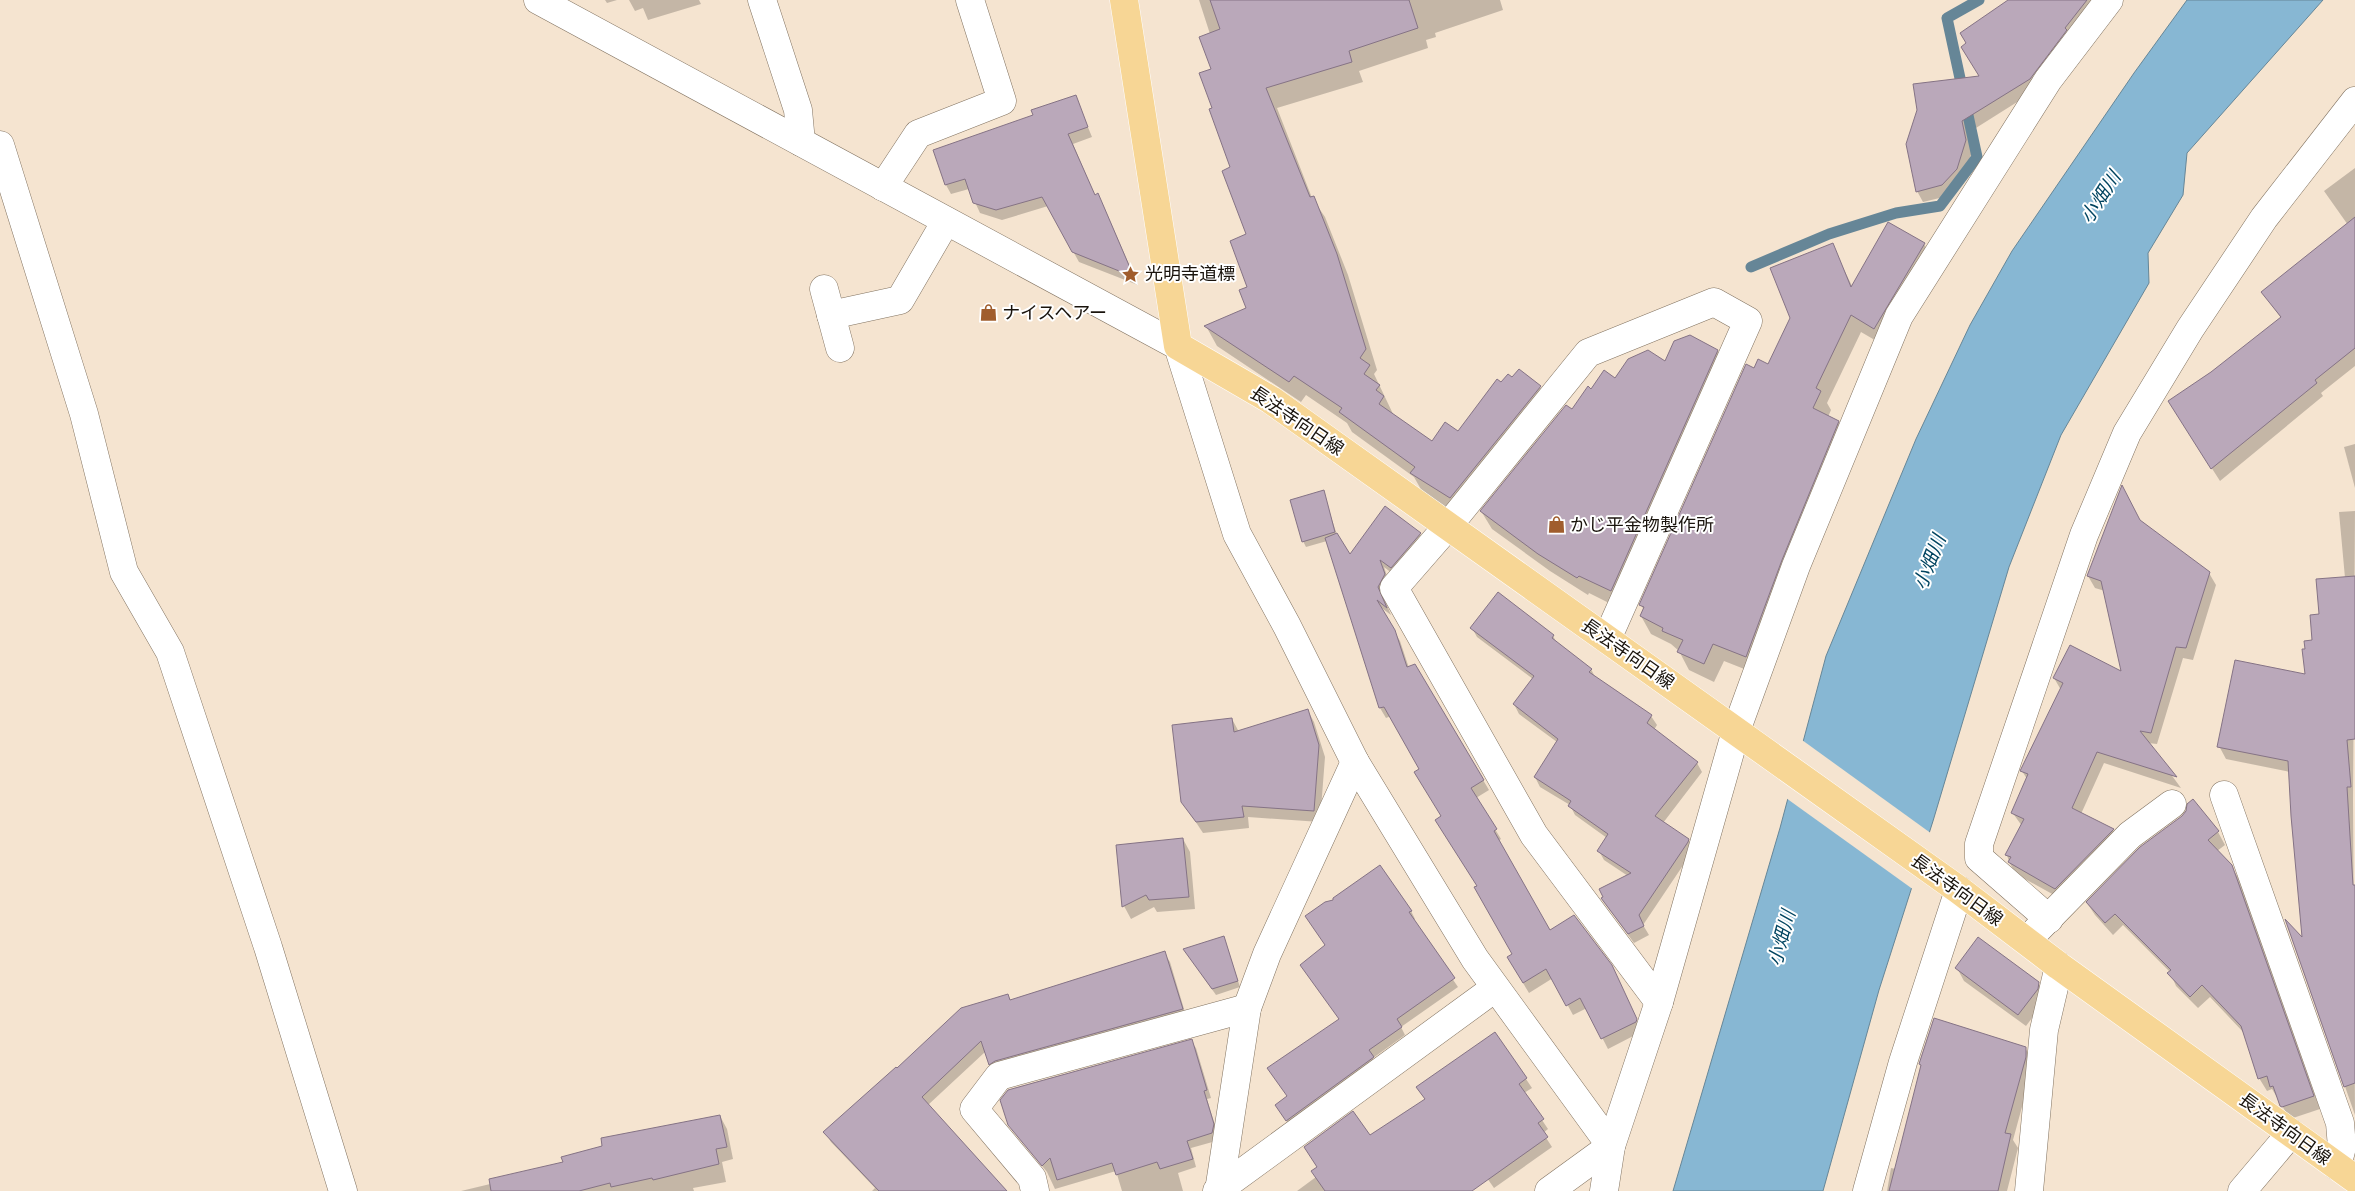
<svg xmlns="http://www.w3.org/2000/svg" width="2355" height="1191" font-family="'Noto Serif','Noto Sans JP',serif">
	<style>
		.water { fill: #87b7d3; stroke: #668697 }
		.pier { fill: #f5e4d0 }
		.shadow { fill: #0003 }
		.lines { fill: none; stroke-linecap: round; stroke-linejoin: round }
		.stream { stroke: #668697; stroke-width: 11 }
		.building { fill: #baa8ba; stroke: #857385 }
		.minor-casing { stroke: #827361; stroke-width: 29 }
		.major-casing { stroke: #fff; stroke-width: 29 }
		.minor { stroke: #fff; stroke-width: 28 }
		.major { stroke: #f7d695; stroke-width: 28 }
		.labels { text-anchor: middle; stroke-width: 4; stroke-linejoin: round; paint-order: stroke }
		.poi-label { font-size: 18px; fill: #19130c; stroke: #fff; text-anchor: start }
		.street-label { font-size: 18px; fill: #19130c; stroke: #fff }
		.water-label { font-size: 19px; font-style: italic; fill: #014460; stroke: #fff }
	</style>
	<rect width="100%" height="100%" fill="#f5e4d0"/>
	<path class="water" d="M2187,0H2323L2187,153L2183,195L2148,253L2149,283L2061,435L2009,567L1933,821L1879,990L1823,1191H1673L1780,828L1826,656L1916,439L1970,325L2012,251L2134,73Z"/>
	<path class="pier" d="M1802,740L1932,834L1914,890L1786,798Z"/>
	<g class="shadow">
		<path d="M605,0H617L607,3Z"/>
		<path d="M629,0H699L701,4L648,20L643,8L635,11Z"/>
		<path d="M1199,0H1500L1503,10L1435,33L1436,37L1426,40L1428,48L1359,71L1363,82L1277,108L1312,198L1325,217L1348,275L1377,370L1374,374L1394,416L1432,443L1458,433L1502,384L1512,379L1540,387L1552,407L1462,518L1423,493L1414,477L1352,432L1347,423L1306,395L1301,402L1217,346L1206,326L1247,309V235L1232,168L1214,109L1210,34Z"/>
		<path d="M2011,0H2105L2033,92L1968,133L1972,152L1963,180L1948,196L1923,202L1917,191L1980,77Z"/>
		<path d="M1075,96L1092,137L1073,144L1095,196L1103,205L1138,285L1079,262L1048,206L1002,220L980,213L969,189L951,194L946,185L1034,115Z"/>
		<path d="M2355,168V366L2321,393L2323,396L2220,481L2177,414L2212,373L2281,318L2263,293L2348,225L2324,191Z"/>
		<path d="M1924,244L1934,262L1885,346L1861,332L1827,403L1831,410L1828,417L1838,422L1849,440L1757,674L1724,661L1714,682L1689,670L1679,651L1671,644L1651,634L1641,616L1644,610L1641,605L1754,370L1768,366L1832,245L1852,286Z"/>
		<path d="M1717,350L1728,368L1621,609L1589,593L1588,595L1550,571L1492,529L1481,511L1592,390L1665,363Z"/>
		<path d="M2355,444V488L2344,447Z"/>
		<path d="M1323,492L1337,535L1350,556L1420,534L1426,544L1397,577L1384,567L1390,585L1384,598L1391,615L1379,606L1400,641L1409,668L1415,666L1489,790L1476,798L1501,839L1498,841L1550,932L1617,977L1641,1032L1608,1049L1587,1008L1573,1015L1553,978L1529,993L1508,958L1514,954L1442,817L1421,769L1391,716L1386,718L1380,708L1327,541L1306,547L1303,541Z"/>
		<path d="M2355,511L2353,800L2355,1115L2288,924L2303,941L2290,772L2226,759L2219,746L2306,676L2321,615L2345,578L2339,512Z"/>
		<path d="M2140,521L2209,573L2216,585L2193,660L2183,658L2157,744L2148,743L2181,788L2104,763L2081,814L2113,830L2120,842L2063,900L2016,874L2009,862L2007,855L2022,826L2012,812L2027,779L2022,771L2061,690L2054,678L2123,674L2105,591L2095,588L2088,576Z"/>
		<path d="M1472,628L1553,636L1558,645L1591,669L1596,679L1651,716L1657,725L1654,730L1697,763L1702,772L1663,823L1688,840L1694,849L1643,925L1649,935L1634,943L1602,899L1628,876L1604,860L1599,851L1607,838L1575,815L1570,805L1540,787L1535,777L1557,742L1519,714L1514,704L1533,679L1477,637Z"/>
		<path d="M1308,711L1314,722L1325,757L1320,822L1248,817L1249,828L1203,833L1182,801L1232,719L1239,732Z"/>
		<path d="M2218,832L2225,845L2217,851L2231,866L2239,879L2320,1109L2290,1119L2272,1089L2267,1091L2259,1078L2245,1034L2210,997L2198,1008L2176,986L2170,972L2123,925L2113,935L2095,915L2087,903Z"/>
		<path d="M1183,839L1190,852L1195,909L1157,912L1154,907L1131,919L1124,906L1118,846Z"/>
		<path d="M1411,911L1415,919L1413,921L1458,987L1401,1027L1405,1035L1373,1058L1377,1065L1292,1128L1281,1113L1288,1097L1340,1020L1326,946L1312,924Z"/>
		<path d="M1224,938L1240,987L1216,995L1188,955Z"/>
		<path d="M1164,953L1170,962L1187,1019L995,1074L985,1052L928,1105L1005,1191H872L875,1188L831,1142L825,1132L897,1070L1007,995L1011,1001Z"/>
		<path d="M1957,968L2038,983L2046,996L2044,1002L2026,1026L1964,981Z"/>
		<path d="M1495,1033L1532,1088L1524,1093L1548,1129L1543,1133L1552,1147L1494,1188L1428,1094Z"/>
		<path d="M1191,1041L1196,1048L1211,1098L1207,1099L1217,1132L1216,1141L1191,1148L1196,1167L1178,1173L1183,1191H1122L1116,1171L1055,1189L1047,1172L1009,1125Z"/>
		<path d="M2025,1048L2033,1061L2032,1070L2013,1140L2018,1148L2007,1191H1887L1891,1168L1896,1169L1922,1067L1920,1064Z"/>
		<path d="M720,1116L727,1129L733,1159L722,1162L726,1182L693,1188L694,1191H461L540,1172L564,1162Z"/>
		<path d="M1370,1137L1426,1191H1297L1316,1177Z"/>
	</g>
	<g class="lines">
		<path class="stream" d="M1751,267L1829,234L1896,213L1940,206L1977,157L1947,18L1979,0"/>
	</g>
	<g class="building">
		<path d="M1210,0H1409L1418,28L1349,51L1352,62L1266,88L1310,197L1314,196L1337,254L1366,349L1360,358L1370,365L1364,374L1380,385L1376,390L1384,396L1379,404L1432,441L1445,422L1458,431L1497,379L1501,382L1508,374L1512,377L1519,369L1541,386L1450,498L1410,473L1415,467L1339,412L1342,408L1294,376L1289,382L1204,326L1246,308L1239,290L1247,287L1230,241L1246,234L1222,171L1230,167L1209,109L1212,108L1199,73L1211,69L1199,37L1220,29Z"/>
		<path d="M2008,0H2087L2065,28L2067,30L2030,79L1962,121L1966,140L1957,169L1942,185L1916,192L1906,144L1917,110L1913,84L1979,76L1961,47L1966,43L1960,33Z"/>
		<path d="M1076,95L1088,127L1068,134L1095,195L1098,193L1134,277L1072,252L1042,197L996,210L973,203L965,179L945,185L933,150L1033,115L1031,110Z"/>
		<path d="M2355,217V348L2315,380L2317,383L2211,469L2168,401L2211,372L2281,317L2261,292Z"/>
		<path d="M1888,222L1925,243L1874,329L1851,315L1816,388L1821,391L1813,408L1839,421L1782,560L1746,657L1713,644L1704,664L1677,652L1683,640L1662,631L1663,628L1640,616L1644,607L1639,605L1746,364L1754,368L1758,359L1768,364L1790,318L1770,268L1833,243L1851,287Z"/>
		<path d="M1690,335L1718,350L1611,591L1579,576L1577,578L1538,554L1480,511L1566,405L1572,409L1588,386L1591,389L1604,370L1615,378L1628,359L1648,350L1665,361L1674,341Z"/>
		<path d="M2122,485L2140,520L2210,572L2186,648L2176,647L2151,733L2140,731L2177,777L2097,752L2072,808L2114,829L2055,889L2008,862L2011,857L2005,855L2024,819L2011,813L2028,774L2020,771L2063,683L2053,678L2070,645L2121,671L2101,581L2087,576Z"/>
		<path d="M1324,490L1335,532L1302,542L1290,500Z"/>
		<path d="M1385,506L1421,533L1391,568L1380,560L1385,574L1378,587L1387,608L1377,600L1395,630L1407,667L1415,664L1484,780L1471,788L1497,829L1494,831L1550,930L1574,915L1612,965L1637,1019L1636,1022L1601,1039L1580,998L1566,1006L1546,969L1523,983L1507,957L1512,954L1474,887L1477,886L1435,820L1441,816L1414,772L1419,769L1384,707L1379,708L1325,538L1337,533L1350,554Z"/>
		<path d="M2355,576V739L2347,740L2351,787H2347L2353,885H2355V1083L2344,1087L2285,919L2302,937L2291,816L2288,761L2217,747L2235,660L2305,674L2302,649H2305L2304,641L2312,640L2310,615L2319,614L2316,579Z"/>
		<path d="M1498,592L1554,635L1552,638L1592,669L1589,672L1652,715L1647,723L1698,762L1655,816L1689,839L1688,842L1639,915L1644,926L1628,934L1601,898L1603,897L1599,889L1631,873L1597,851L1608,834L1568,806L1571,801L1534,777L1558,739L1513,704L1534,676L1470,628Z"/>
		<path d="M1308,709L1319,745L1314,811L1242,806L1244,817L1196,822L1181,802L1172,725L1232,718L1234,732Z"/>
		<path d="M2193,799L2219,831L2208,840L2232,865L2314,1096L2282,1107L2280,1106L2273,1086L2270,1087L2267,1076L2258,1079L2241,1026L2202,985L2190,997L2167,973L2171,970L2115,914L2105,923L2086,902L2140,847L2182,816L2186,811L2187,804Z"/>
		<path d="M1183,838L1189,897L1149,900L1146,895L1122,907L1116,845Z"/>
		<path d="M1380,865L1412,911L1409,912L1455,978L1397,1019L1402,1027L1369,1050L1374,1057L1286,1121L1275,1105L1287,1096L1267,1068L1339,1019L1300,965L1325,945L1305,916L1325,902L1333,900V898Z"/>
		<path d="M1224,936L1238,981L1212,989L1183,949Z"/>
		<path d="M1978,937L2039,982L2038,989L2018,1015L1955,968Z"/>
		<path d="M1165,951L1183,1009L995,1061L989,1065L981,1041L922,1097L1007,1191H879L823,1132L896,1067L897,1068L961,1008L1008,994L1010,1000Z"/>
		<path d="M1934,1018L2026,1047V1057L2005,1133L2011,1134L1998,1191H1889L1921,1065L1919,1064Z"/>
		<path d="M1495,1032L1527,1078L1519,1084L1544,1119L1538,1123L1548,1137L1472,1191H1325L1311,1171L1317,1167L1304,1147L1353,1111L1370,1135L1425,1099L1416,1087Z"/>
		<path d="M1192,1039L1207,1090L1204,1091L1214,1124L1212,1133L1187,1141L1193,1159L1160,1169L1157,1162L1116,1175L1112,1163L1057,1180L1050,1158L1042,1166L1008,1125L1000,1100L1008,1090Z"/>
		<path d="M720,1115L727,1147L716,1149L719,1164L653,1180L652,1178L611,1187L610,1183L579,1191H491L489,1179L563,1162L561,1157L602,1146L601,1138Z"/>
	</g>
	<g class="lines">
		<defs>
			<g id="minor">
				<path d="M538,0L1178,346L1237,534L1287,626L1355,762L1475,959L1611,1146L1604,1191"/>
				<path d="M762,0L798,110L801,142"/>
				<path d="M0,145L84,414L124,572L170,652L268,947L343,1191"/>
				<path d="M883,187L918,134L1002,101L970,0"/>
				<path d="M824,289L840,348"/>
				<path d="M831,315L900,300L946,221"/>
				<path d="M1607,639L1748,321L1714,302L1588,353L1448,526L1394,588L1534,835L1659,1002"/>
				<path d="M2224,795L2340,1123L2342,1147L2337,1166"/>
				<path d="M2049,919L1979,858V844L2084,535L2127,433L2190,329L2264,218L2355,101"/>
				<path d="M2036,931L2130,835L2172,804"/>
				<path d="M1035,1191L1032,1178L974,1109L999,1076L1247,1008"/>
				<path d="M1217,1191L1495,988"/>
				<path d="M1219,1191L1247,1008L1267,954L1355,762"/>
				<path d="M1549,1191L1611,1146L1659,1002L1736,731L1796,566L1899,316L2048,80L2109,0"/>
				<path d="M1867,1191L1903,1062L1959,890"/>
				<path d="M2029,1191L2044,1030L2059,966"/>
				<path d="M2242,1191L2291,1133"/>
			</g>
			<path id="major" d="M1124,0L1178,346L1271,400L1959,890L2059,966L2355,1179"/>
		</defs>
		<use href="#minor" class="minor-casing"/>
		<use href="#major" class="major-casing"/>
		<use href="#minor" class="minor"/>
		<use href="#major" class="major"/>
	</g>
	<defs>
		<symbol id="sight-bare" viewBox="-9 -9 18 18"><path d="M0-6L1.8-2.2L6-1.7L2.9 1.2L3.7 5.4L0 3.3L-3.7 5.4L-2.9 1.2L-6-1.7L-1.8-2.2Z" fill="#a05d2d" stroke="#fff" stroke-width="2.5" paint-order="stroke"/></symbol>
		<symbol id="shop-bare" viewBox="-9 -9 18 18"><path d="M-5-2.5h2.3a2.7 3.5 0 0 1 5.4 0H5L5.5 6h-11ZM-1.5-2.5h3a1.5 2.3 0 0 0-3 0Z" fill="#a05d2d" stroke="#fff" stroke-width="2.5" paint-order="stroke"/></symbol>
	</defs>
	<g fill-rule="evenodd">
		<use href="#sight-bare" x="1118" y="262" width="25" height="25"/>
		<use href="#shop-bare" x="976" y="300" width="25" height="25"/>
		<use href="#shop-bare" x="1544" y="512" width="25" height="25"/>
	</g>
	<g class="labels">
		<g class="poi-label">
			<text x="1145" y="280">光明寺道標</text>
			<text x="1002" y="319">ナイスヘアー</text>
			<text x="1570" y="531">かじ平金物製作所</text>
		</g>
		<g class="street-label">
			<text transform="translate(1297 421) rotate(34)" y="6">長法寺向日線</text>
			<text transform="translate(1628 654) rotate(35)" y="6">長法寺向日線</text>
			<text transform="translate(1957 890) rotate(36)" y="6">長法寺向日線</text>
			<text transform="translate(2285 1129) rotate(36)" y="6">長法寺向日線</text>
		</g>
		<g class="water-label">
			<text transform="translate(2100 197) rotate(-57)" y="7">小畑川</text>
			<text transform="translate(1929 562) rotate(-69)" y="7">小畑川</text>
			<text transform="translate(1781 938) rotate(-75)" y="7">小畑川</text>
		</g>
	</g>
</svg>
